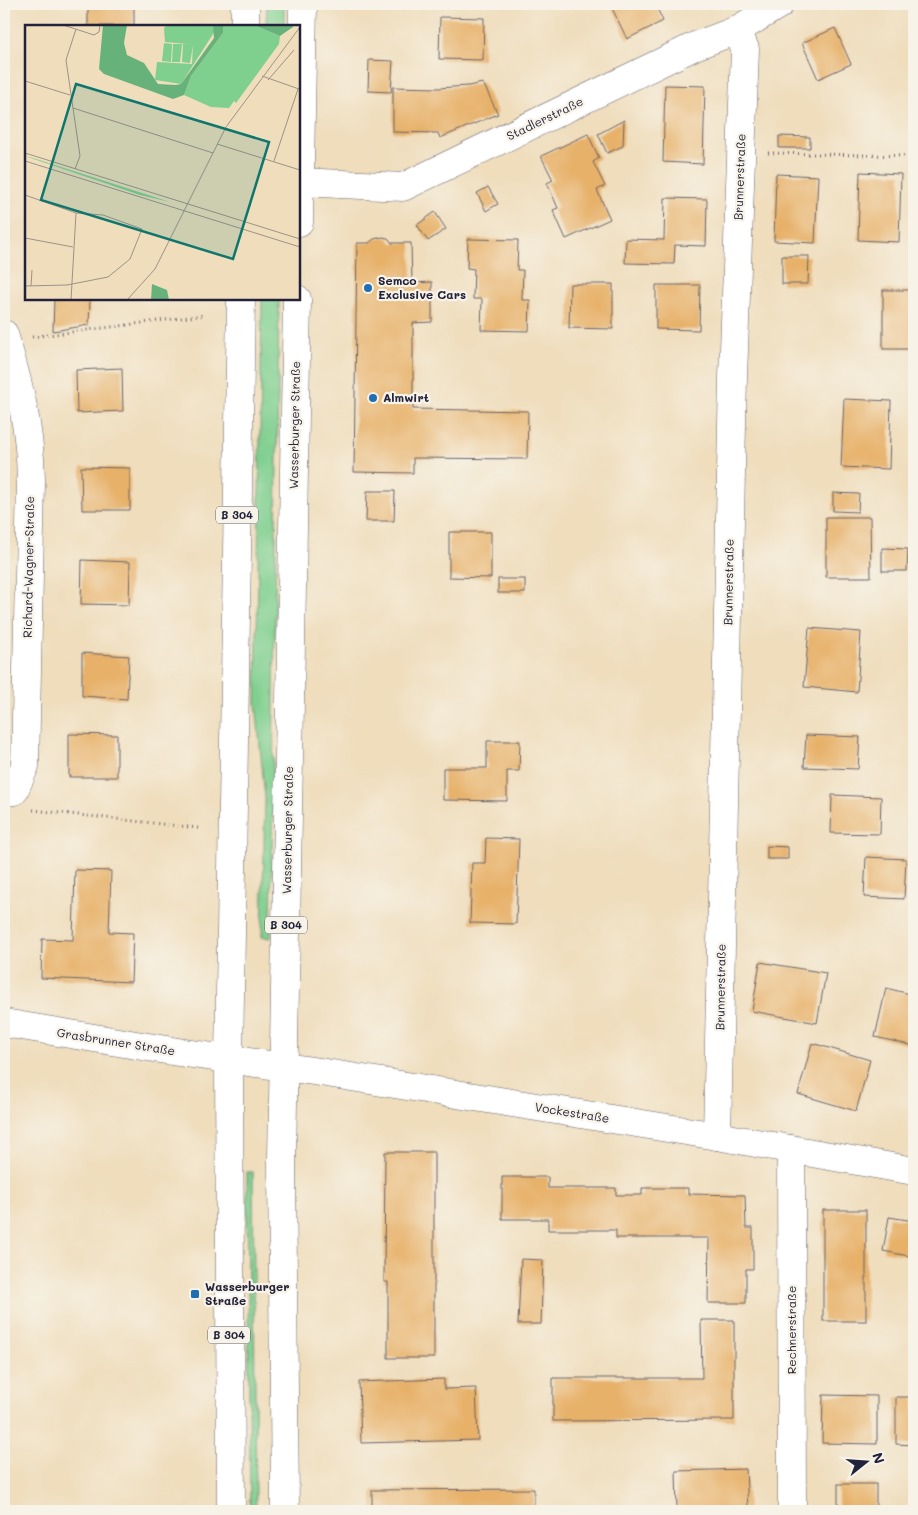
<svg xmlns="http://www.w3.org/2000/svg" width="918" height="1515" font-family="Mali,sans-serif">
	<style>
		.green { fill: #7fcf8f; stroke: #507865 }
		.building { fill: #e7b169 }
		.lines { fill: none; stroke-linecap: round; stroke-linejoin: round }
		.street-casing { stroke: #6a6368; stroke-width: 29 }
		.secondary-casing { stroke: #6a6368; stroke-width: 29 }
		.primary-casing { stroke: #6a6368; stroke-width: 29 }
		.path { stroke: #6a6368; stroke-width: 3; stroke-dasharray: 1 4; stroke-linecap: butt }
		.street { stroke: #fff; stroke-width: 28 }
		.secondary { stroke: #fff; stroke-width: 28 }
		.primary { stroke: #fff; stroke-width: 28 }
		.poi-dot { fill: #1f6fb2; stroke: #f7f3e8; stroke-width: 2 }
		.labels { text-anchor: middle; stroke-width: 4.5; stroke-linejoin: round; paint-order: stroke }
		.shield { fill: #f7f3e8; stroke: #62616f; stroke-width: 1 }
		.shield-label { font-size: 11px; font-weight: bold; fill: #22223b }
		.street-label { font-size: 12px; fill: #22223b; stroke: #f7f3e8 }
		.poi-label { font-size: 12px; font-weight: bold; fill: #22223b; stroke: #f7f3e8; text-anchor: start }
		.inset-road { fill: none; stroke: #9d9288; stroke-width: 1 }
		.view { fill: #0f766e; fill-opacity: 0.15; stroke: #0f766e; stroke-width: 2.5 }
		.inset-edge { fill: none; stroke: #22223b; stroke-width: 2.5 }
	</style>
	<rect width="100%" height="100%" fill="#f7f3e8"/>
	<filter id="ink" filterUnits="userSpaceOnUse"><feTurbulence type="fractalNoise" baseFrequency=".02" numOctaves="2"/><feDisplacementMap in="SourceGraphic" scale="10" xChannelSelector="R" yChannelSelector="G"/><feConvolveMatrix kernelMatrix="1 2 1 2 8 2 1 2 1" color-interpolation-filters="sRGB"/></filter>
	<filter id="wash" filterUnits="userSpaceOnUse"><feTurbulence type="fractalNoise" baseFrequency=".0096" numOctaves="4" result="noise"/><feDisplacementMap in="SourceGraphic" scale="20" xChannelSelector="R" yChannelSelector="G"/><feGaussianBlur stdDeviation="1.12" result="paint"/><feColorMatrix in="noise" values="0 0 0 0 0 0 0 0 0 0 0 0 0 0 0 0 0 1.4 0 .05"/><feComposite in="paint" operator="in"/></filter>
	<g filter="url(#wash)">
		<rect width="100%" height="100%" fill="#efddbc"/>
		<g class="green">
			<path d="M267,4H284V26H266Z"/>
			<path d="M262,299H279L271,938L262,937L265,799L256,703Z"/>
			<path d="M247,1172H253L256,1511H250Z"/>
		</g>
		<g id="blocks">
			<g class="building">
				<rect x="88" y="4" width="46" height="22"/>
				<path d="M610,4H655L663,21L627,39Z"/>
				<path d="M440,17L484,18L483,60L439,59Z"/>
				<path d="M835,28L851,64L818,79L802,43Z"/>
				<path d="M369,60L393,61L391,92L368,91Z"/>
				<path d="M483,83L498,114L440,138L438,133L393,132V87L438,88L468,86Z"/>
				<path d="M665,85L705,86L703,164L663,162Z"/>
				<path d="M624,120L623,146L607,153L598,134Z"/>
				<path d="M588,134L599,158L593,162L605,186L597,190L610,219L566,239L553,210L558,208L547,183L553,180L541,156Z"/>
				<path d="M779,136L810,137V148H779Z"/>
				<path d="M860,172L901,174L899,242L858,240Z"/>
				<path d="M776,174L818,176L815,243L774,241Z"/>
				<path d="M488,187L498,204L486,211L477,193Z"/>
				<path d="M665,198L707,199L706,246L675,245L674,264L625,263L626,239L664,240Z"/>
				<path d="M435,212L446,229L428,241L417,225Z"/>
				<path d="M382,237L388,238L392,243H411L412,283L432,282V322L413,323V409L528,411L527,459L413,458V473L354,472L357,243H369L374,239Z"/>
				<path d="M468,239L518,240L517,270H523L522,300H530L529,331L481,330L482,299H473L474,269L467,268Z"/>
				<path d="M782,256H809L808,284H782Z"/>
				<path d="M570,284H613V329L569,328Z"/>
				<path d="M656,285H700L699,330L656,329Z"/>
				<rect x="883" y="290" width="31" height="59"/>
				<path d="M54,299H90L89,325L53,331Z"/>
				<path d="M122,368L123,411L77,413L76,370Z"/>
				<path d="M844,399L891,401L889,469L841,467Z"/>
				<path d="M81,467L130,468V510H82Z"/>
				<path d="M367,491H395L394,521H366Z"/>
				<path d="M833,493L859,494L858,512L833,511Z"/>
				<path d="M826,517H870L871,577H826Z"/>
				<path d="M449,532H491V578L449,577Z"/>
				<path d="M882,548L908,549L907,571H882Z"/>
				<path d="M82,560L130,562L129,605L81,604Z"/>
				<rect x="498" y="579" width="27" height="14"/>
				<path d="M809,628L861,632L857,692L804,687Z"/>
				<path d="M82,653L129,656L127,699L82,696Z"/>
				<path d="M69,734L117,735V777H69Z"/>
				<path d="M806,735L860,737L858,769L804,767Z"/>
				<path d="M487,741H520L519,771H507V801L443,800V768H487Z"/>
				<path d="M832,795L881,797L880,834L831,833Z"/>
				<path d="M486,838L519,839L516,924L470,923L472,863H485Z"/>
				<path d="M767,846L788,847V859H767Z"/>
				<path d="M866,857L906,859L904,899L864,897Z"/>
				<path d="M75,870L111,871L109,932L133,933L131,982L41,978L42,939L73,940Z"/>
				<path d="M760,962L826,973L817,1023L752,1011Z"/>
				<path d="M886,988L914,995V1046L875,1037Z"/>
				<path d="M812,1043L870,1060L856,1111L798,1094Z"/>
				<path d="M385,1152H434V1358H388V1282H384Z"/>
				<path d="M502,1177H548V1188H616V1195H642V1188H688V1194L745,1195L746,1228H753V1269H746V1303H708L709,1238H616V1230H548V1219H502Z"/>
				<rect x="823" y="1210" width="43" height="111"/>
				<path d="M889,1217L914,1221V1257L883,1251Z"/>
				<path d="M521,1259L543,1260L541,1324H518Z"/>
				<path d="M701,1320H734V1420L553,1421V1378H702Z"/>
				<path d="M444,1379V1389L476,1388L478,1440L361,1443L359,1382Z"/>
				<path d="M823,1395L877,1396V1444L822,1443Z"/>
				<path d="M896,1397H914V1445L896,1444Z"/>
				<path d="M746,1469L748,1509L677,1511L676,1471Z"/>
				<rect x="838" y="1484" width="38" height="27"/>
				<path d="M534,1489V1511H372V1490Z"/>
			</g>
		</g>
	</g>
	<g filter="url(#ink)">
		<use href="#blocks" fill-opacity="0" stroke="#6a6368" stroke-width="1"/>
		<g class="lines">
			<defs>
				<g id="street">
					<path d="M300,182L403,187L695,46L737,30L780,4"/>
					<path d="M4,334C19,385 30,425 31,480L25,766L14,791L4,792"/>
					<path d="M717,1136L733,377L745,49L737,30"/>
					<path d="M791,1149L792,1511"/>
				</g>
				<path id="secondary" d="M4,1023L178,1052L320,1072L717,1136L914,1171"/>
				<g id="primary">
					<path d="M245,26V4"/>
					<path d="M299,222L303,4"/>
					<path d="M231,1511L229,1059L241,299"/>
					<path d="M285,1511L282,1160L297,299"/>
				</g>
			</defs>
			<use href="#street" class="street-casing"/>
			<use href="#secondary" class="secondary-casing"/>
			<use href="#primary" class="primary-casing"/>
			<g class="path">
				<path d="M768,153L913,156V232"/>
				<path d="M32,337L205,315"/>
				<path d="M33,810L198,828"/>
			</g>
			<use href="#street" class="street"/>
			<use href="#secondary" class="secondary"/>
			<use href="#primary" class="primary"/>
		</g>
	</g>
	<g class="poi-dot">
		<circle cx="368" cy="288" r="5"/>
		<circle cx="373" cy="398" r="5"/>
		<rect x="190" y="1289" width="10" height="10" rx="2.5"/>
	</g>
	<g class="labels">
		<g class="shield">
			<rect x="216" y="506.5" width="42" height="17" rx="4"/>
			<rect x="265" y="916.5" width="42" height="17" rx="4"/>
			<rect x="208" y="1326.5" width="42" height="17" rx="4"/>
		</g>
		<g class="shield-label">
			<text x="237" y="519">B 304</text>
			<text x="286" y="929">B 304</text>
			<text x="229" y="1339">B 304</text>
		</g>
		<g class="street-label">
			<text transform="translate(545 119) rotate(-26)" y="4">Stadlerstraße</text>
			<text transform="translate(740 177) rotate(-88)" y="4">Brunnerstraße</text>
			<text transform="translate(295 425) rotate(-89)" y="4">Wasserburger Straße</text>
			<text transform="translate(29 567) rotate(-89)" y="4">Richard-Wagner-Straße</text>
			<text transform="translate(729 582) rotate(-89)" y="4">Brunnerstraße</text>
			<text transform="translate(288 830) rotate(-89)" y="4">Wasserburger Straße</text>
			<text transform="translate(721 987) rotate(-89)" y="4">Brunnerstraße</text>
			<text transform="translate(116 1042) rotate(9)" y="4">Grasbrunner Straße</text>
			<text transform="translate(572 1113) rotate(9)" y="4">Vockestraße</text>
			<text transform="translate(792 1330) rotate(-90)" y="4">Rechnerstraße</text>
		</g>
		<g class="poi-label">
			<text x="378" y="285">Semco<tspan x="378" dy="14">Exclusive Cars</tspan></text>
			<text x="383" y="402">Almwirt</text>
			<text x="205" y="1291">Wasserburger<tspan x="205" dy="14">Straße</tspan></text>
		</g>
	</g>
	<g transform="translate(25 25)">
		<rect width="275" height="275" fill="#efddbc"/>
		<path d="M142,0H188L190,6L156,59L130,55L132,37L167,39L168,20L165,38L157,37L158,19H162L140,17L139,3ZM198,0H229L255,11L254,19L211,78L209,76L204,83L186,82L159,70L166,51L198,8ZM139,18L147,19L146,37L137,36ZM148,19H157L155,37H147ZM0,131L8,133L145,177L115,170Z" fill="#7fcf8f"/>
		<path d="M78,0H102L99,18L102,30L119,38L133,59L151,60L156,59L189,13L188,0H198V8L166,51L159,70L148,74L79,49L74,44ZM229,0H268V2L255,11ZM127,259L142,265L144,275H126Z" fill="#67b27a"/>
		<path class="inset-road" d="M38,0L69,10L74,7L75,0M237,51L274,64M243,55L269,25M0,56L45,70M48,83L188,128M192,119L275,145M0,128L275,214M0,136L275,222M249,136L273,64M50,144L55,131L41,35L51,4M0,170L51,188L78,190L117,204L105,234L83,252L42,260L0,261M0,213L48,222M6,261L7,245M46,275L51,188M102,275L130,244L201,102L275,2"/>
		<path class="view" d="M51,59L244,117L208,234L16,175Z"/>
		<rect width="275" height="275" class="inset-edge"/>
	</g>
	<rect width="918" height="1515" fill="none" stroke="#f7f3e8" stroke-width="20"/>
	<g transform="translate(866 1462) rotate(73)" stroke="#f7f3e8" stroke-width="4" paint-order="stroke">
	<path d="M0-4L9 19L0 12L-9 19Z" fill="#22223b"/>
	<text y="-8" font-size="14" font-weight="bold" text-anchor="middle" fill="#22223b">N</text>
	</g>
</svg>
